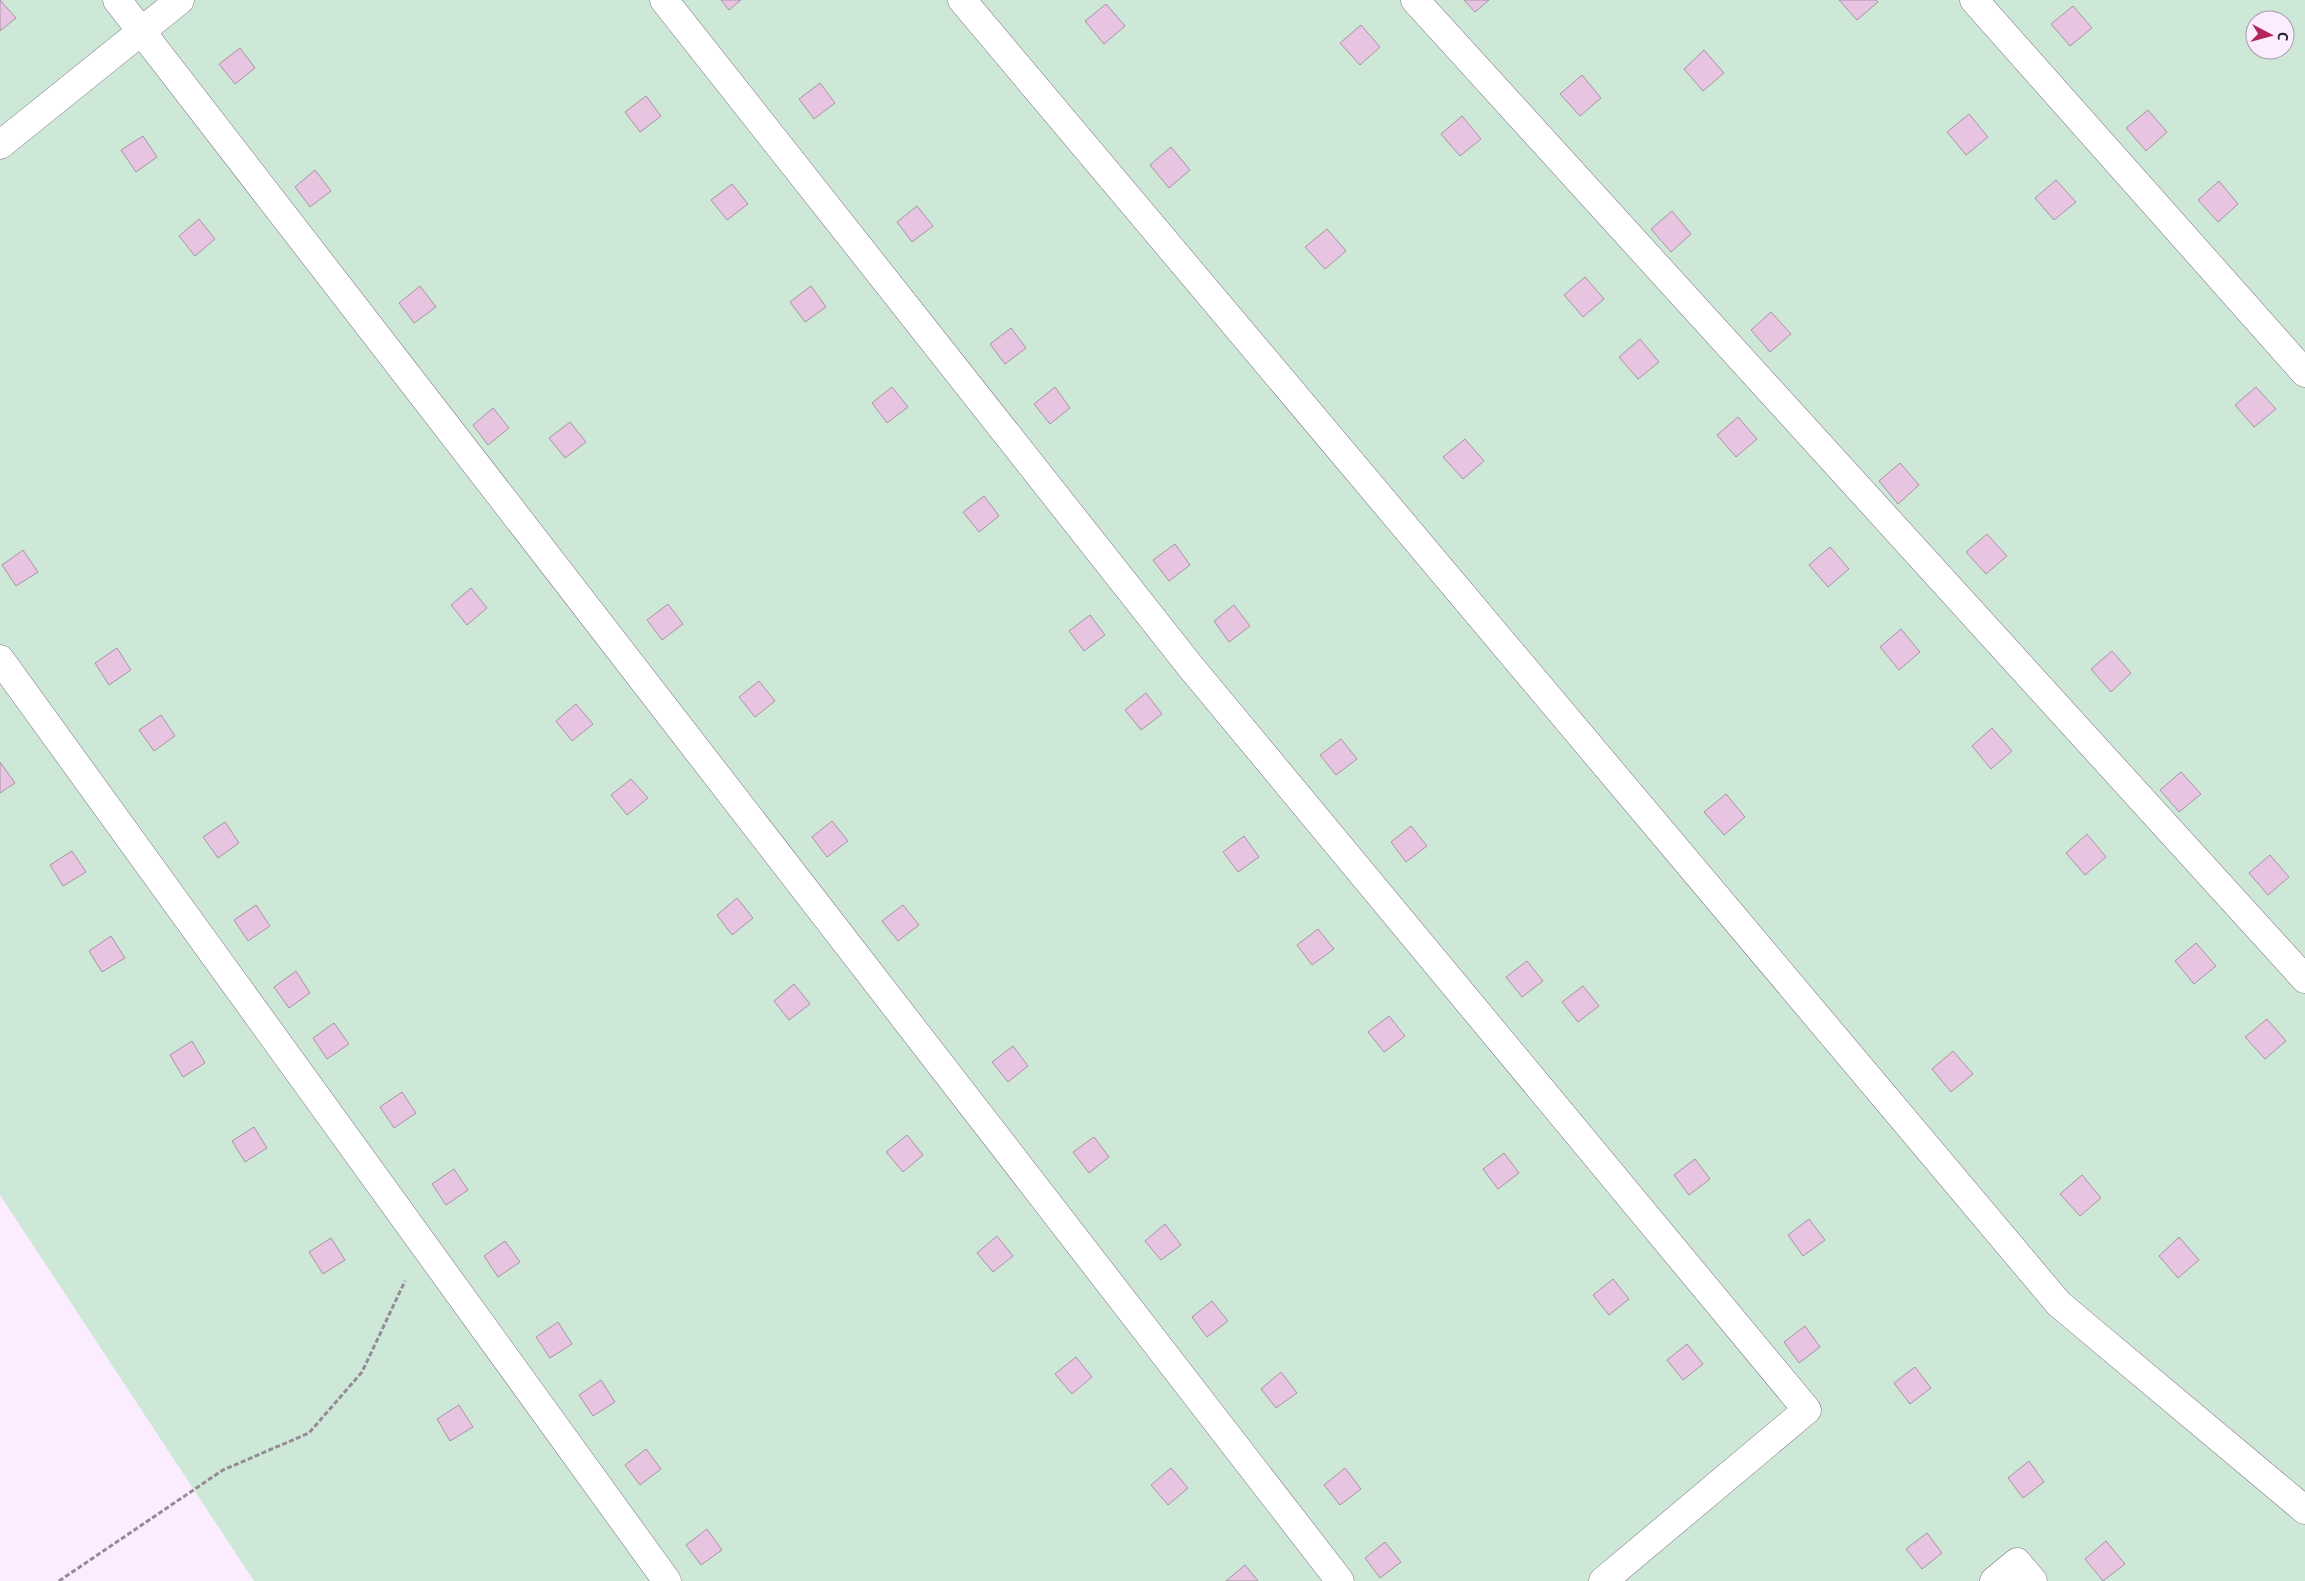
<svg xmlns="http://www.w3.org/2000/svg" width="2305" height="1581" font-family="'Open Sans',sans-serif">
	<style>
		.green { fill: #cde8d7; fill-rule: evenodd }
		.building { fill: #e7c4e0; stroke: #a794a3 }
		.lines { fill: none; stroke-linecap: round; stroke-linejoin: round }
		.minor-casing { stroke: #7f7282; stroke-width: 29 }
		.path { stroke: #958b98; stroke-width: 3; stroke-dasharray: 5 2.5; stroke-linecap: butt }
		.minor { stroke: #fff; stroke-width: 28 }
	</style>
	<rect width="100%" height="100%" fill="#fbecff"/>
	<path class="green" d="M0,0H2305V1581H254L0,1195ZM2255,20H2285V50H2255Z"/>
	<g class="building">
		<path d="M0,0L16,18L0,31Z"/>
		<path d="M721,0H741L729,10Z"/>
		<path d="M1464,0H1489L1475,12Z"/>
		<path d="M1839,0H1876L1878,2L1857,20Z"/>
		<path d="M1106,4L1125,26L1104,44L1085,21Z"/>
		<path d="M2073,6L2092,28L2070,46L2051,24Z"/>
		<path d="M1361,25L1380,47L1360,65L1340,43Z"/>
		<path d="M240,48L255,68L235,84L219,64Z"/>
		<path d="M1704,50L1724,73L1703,91L1684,69Z"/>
		<path d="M1582,75L1601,98L1580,116L1560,94Z"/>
		<path d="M820,83L835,103L814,119L799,99Z"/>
		<path d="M646,96L661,116L640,132L625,112Z"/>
		<path d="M2148,110L2167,132L2146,151L2126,128Z"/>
		<path d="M1969,114L1988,137L1966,155L1947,132Z"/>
		<path d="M1462,116L1481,139L1460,156L1441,134Z"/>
		<path d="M143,136L157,157L136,172L121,150Z"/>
		<path d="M1171,147L1190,170L1169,188L1150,165Z"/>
		<path d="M315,170L331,191L310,207L295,187Z"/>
		<path d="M2056,180L2076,202L2054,220L2035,198Z"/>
		<path d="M2219,181L2238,204L2218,222L2198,200Z"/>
		<path d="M732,184L748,204L727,220L711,200Z"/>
		<path d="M917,206L933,226L912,242L897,222Z"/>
		<path d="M1672,211L1691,234L1671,252L1651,229Z"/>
		<path d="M199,219L215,239L195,256L179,236Z"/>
		<path d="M1327,229L1346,251L1325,269L1305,247Z"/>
		<path d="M1585,277L1604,299L1583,317L1564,295Z"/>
		<path d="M420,286L436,307L414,323L399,303Z"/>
		<path d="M811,286L826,307L805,322L790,302Z"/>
		<path d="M1771,312L1791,334L1770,352L1751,330Z"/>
		<path d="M1011,328L1026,348L1005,364L990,344Z"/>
		<path d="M1640,339L1659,362L1638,379L1619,357Z"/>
		<path d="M892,387L908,407L887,423L872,403Z"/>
		<path d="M1055,387L1070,408L1050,424L1034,404Z"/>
		<path d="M2256,387L2276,409L2254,427L2235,405Z"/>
		<path d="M493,408L509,428L488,445L473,425Z"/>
		<path d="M1738,417L1757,439L1736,457L1717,435Z"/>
		<path d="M570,422L586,442L565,458L549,438Z"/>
		<path d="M1465,439L1484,461L1463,479L1443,457Z"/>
		<path d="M1900,463L1919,485L1898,504L1879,481Z"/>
		<path d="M984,496L999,516L979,532L963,512Z"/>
		<path d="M1987,534L2007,556L1986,574L1966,552Z"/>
		<path d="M1175,544L1190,565L1169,581L1153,560Z"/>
		<path d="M1830,547L1849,569L1828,587L1809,565Z"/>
		<path d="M23,550L38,572L16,586L2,565Z"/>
		<path d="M471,588L487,608L467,625L451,605Z"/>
		<path d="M668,604L683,624L662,640L647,620Z"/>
		<path d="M1234,605L1250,626L1229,642L1214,621Z"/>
		<path d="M1090,615L1105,635L1084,651L1069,631Z"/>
		<path d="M1901,629L1920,652L1899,670L1880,647Z"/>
		<path d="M117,648L131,670L109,685L95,663Z"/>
		<path d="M2112,651L2131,673L2111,692L2091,669Z"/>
		<path d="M759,681L775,701L755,717L739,697Z"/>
		<path d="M1146,693L1162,714L1141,730L1125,710Z"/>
		<path d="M576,704L593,724L572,741L556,721Z"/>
		<path d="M161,715L175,736L154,751L139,730Z"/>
		<path d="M1992,728L2012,751L1991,769L1972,746Z"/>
		<path d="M1341,739L1357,759L1336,775L1320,755Z"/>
		<path d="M0,762L15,783L0,793Z"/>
		<path d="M2181,772L2201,794L2179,812L2160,790Z"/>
		<path d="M631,779L648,798L627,815L611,795Z"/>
		<path d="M1726,794L1745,817L1724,835L1704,812Z"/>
		<path d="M832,821L848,841L827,857L812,837Z"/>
		<path d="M225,822L239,843L218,858L203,837Z"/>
		<path d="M1411,826L1427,846L1406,862L1391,842Z"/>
		<path d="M2087,834L2106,857L2085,875L2066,853Z"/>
		<path d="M1244,836L1259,857L1238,872L1223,852Z"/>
		<path d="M72,851L86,872L63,886L50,865Z"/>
		<path d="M2270,855L2289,877L2268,895L2249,873Z"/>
		<path d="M737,898L753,918L732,935L717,915Z"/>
		<path d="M256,905L270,926L248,941L234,920Z"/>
		<path d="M903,905L919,925L898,941L882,921Z"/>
		<path d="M1318,929L1334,949L1312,965L1297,945Z"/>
		<path d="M111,936L125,958L102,972L89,951Z"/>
		<path d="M2196,943L2216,966L2194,984L2175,961Z"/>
		<path d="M1527,961L1543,981L1522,997L1506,977Z"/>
		<path d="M296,971L310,993L289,1008L274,987Z"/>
		<path d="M794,984L810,1004L789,1020L774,1001Z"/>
		<path d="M1583,986L1599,1006L1578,1022L1562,1002Z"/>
		<path d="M1389,1016L1405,1036L1384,1052L1368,1032Z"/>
		<path d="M2267,1019L2286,1041L2265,1059L2245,1037Z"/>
		<path d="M334,1023L349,1044L327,1059L313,1038Z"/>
		<path d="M192,1041L205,1063L183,1077L170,1055Z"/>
		<path d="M1013,1046L1028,1066L1008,1082L992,1062Z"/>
		<path d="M1953,1051L1973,1074L1951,1092L1932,1069Z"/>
		<path d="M402,1092L416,1113L394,1128L380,1107Z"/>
		<path d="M254,1127L267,1148L245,1162L232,1141Z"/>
		<path d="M907,1135L923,1155L903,1172L886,1152Z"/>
		<path d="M1094,1137L1109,1157L1089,1173L1073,1152Z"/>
		<path d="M1504,1153L1519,1173L1498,1189L1483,1169Z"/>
		<path d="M1695,1159L1710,1179L1689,1195L1674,1175Z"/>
		<path d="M454,1169L468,1190L446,1205L432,1184Z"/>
		<path d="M2082,1175L2101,1198L2080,1216L2060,1194Z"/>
		<path d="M1809,1219L1825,1240L1803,1256L1788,1235Z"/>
		<path d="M1165,1224L1181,1245L1161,1260L1145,1241Z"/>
		<path d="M997,1236L1013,1256L993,1272L977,1253Z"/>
		<path d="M2179,1237L2199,1260L2178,1278L2159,1256Z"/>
		<path d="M331,1238L345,1260L323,1274L309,1252Z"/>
		<path d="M505,1241L520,1262L498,1277L484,1256Z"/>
		<path d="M1613,1279L1629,1299L1609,1315L1593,1295Z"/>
		<path d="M1212,1301L1228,1321L1207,1337L1192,1317Z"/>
		<path d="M558,1322L572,1344L550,1358L536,1337Z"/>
		<path d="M1805,1326L1820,1347L1799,1363L1784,1342Z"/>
		<path d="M1687,1344L1703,1364L1683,1380L1667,1360Z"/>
		<path d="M1076,1357L1092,1377L1072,1394L1055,1374Z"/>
		<path d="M1915,1367L1931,1388L1910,1404L1894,1383Z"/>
		<path d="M1281,1372L1297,1393L1276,1408L1261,1389Z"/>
		<path d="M601,1380L615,1402L593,1416L579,1395Z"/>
		<path d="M459,1405L473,1427L450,1441L437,1419Z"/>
		<path d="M646,1449L661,1469L640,1485L625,1465Z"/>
		<path d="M2029,1461L2044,1482L2023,1498L2008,1478Z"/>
		<path d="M1171,1468L1188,1488L1168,1505L1151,1485Z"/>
		<path d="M1345,1468L1361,1489L1340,1505L1324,1485Z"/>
		<path d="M707,1529L722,1550L701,1565L686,1545Z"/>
		<path d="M1927,1533L1942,1553L1922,1569L1906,1549Z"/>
		<path d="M2106,1541L2125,1564L2103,1581L2085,1559Z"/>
		<path d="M1385,1542L1401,1562L1380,1578L1365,1558Z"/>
		<path d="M1245,1565L1258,1581H1226Z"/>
	</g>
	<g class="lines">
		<defs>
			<g id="minor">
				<path d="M117,0L1340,1581"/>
				<path d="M664,0L1190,666L1807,1410L1603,1581"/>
				<path d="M962,0L2059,1304L2305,1510"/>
				<path d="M1415,0L2305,979"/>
				<path d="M1974,0L2305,373"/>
				<path d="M0,145L180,0"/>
				<path d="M0,659L667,1581"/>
				<path d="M1994,1581L2017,1562L2033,1581"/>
			</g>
		</defs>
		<use href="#minor" class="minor-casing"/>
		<path class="path" d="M59,1581L223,1470L309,1433L362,1372L405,1281"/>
		<use href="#minor" class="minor"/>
	</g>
	<g transform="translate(2270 35) rotate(96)"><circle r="24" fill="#fbecff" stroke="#a79caa"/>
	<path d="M0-4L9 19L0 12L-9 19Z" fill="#b2255d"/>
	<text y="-8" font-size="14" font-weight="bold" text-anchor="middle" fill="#2a242b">С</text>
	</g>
</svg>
